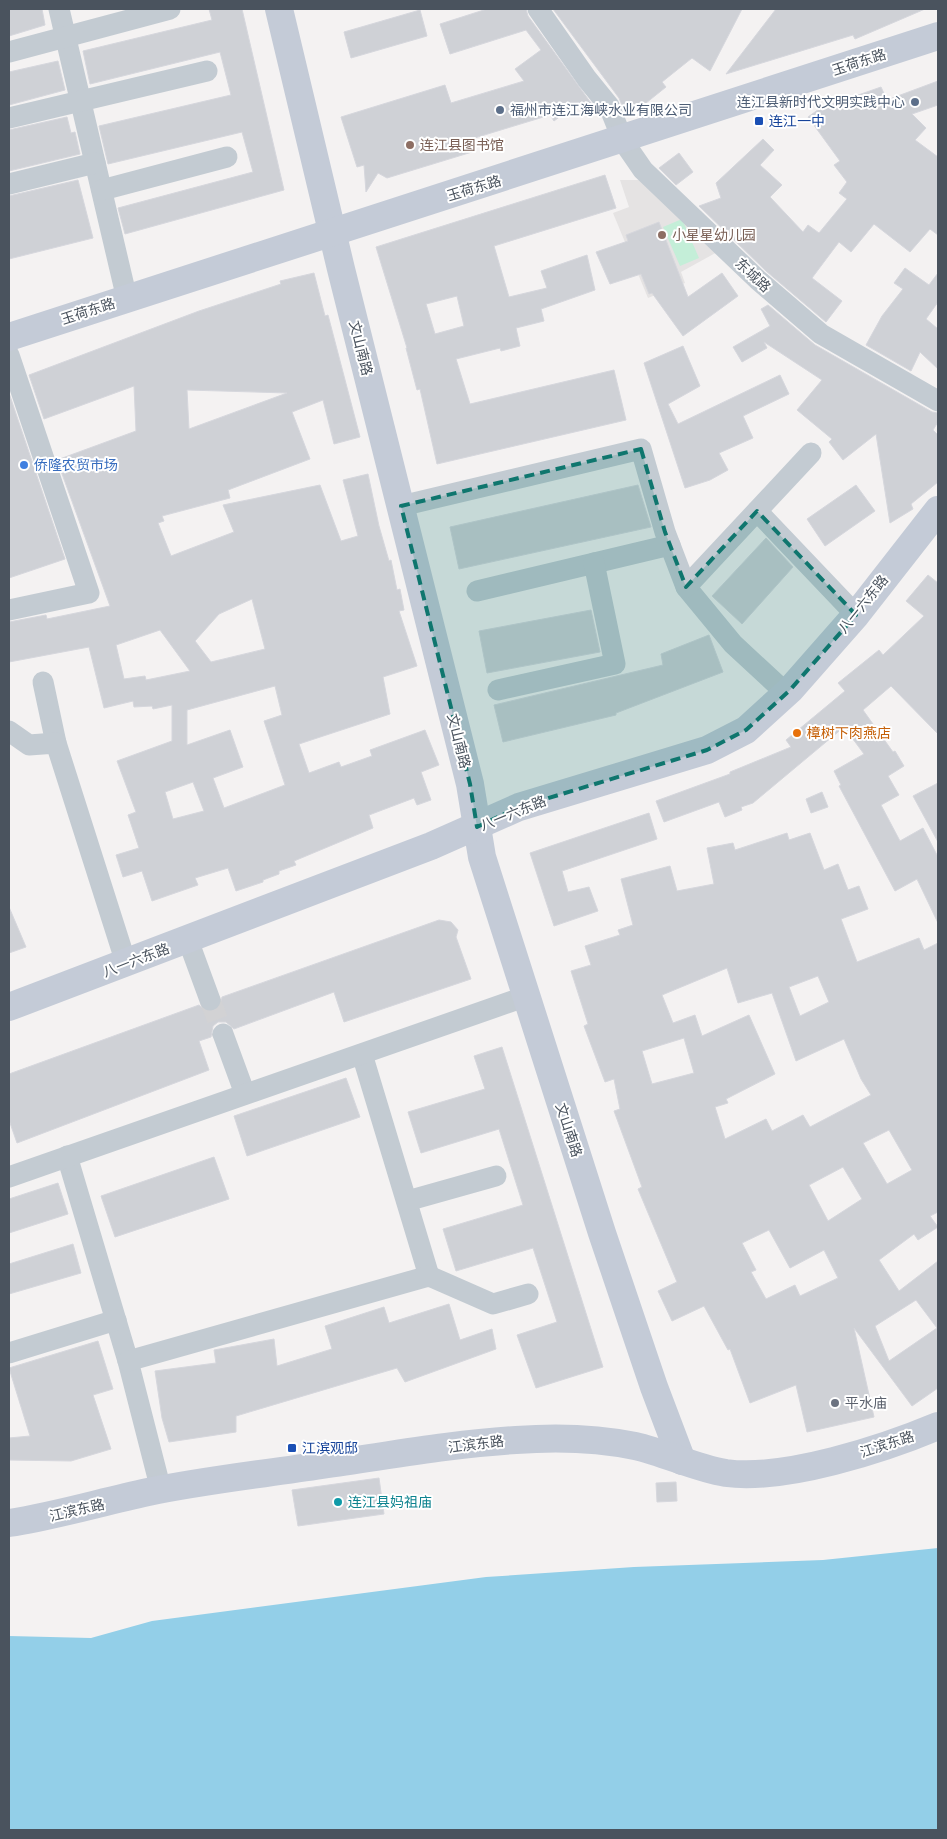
<svg xmlns="http://www.w3.org/2000/svg" width="947" height="1839" font-family="'DejaVu Sans','Noto Sans SC',sans-serif">
	<style>
		.education { fill: #e5e3e3 }
		.green { fill: #c4eed8 }
		.water { fill: #93cfe8 }
		.building { fill: #cfd1d6; stroke: #d6d7dd; fill-rule: evenodd }
		.lines { fill: none; stroke-linecap: round; stroke-linejoin: round }
		.street-tunnel { stroke: #d2d2d4; stroke-width: 21; stroke-dasharray: 21 11; stroke-linecap: butt }
		.street { stroke: #c3cbd2; stroke-width: 21 }
		.secondary { stroke: #c4cbd7; stroke-width: 28 }
		.marked { fill: #0f766e; fill-opacity: 0.2; stroke: #0f766e; stroke-width: 4; stroke-dasharray: 10 6; stroke-linejoin: round }
		.service-dot { fill: #5c6f8a; stroke: #fff; stroke-width: 2 }
		.transit-dot { fill: #1a4fb4; stroke: #fff; stroke-width: 2 }
		.education-dot { fill: #8d6e63; stroke: #fff; stroke-width: 2 }
		.shop-dot { fill: #3f7fe0; stroke: #fff; stroke-width: 2 }
		.food-dot { fill: #e8710a; stroke: #fff; stroke-width: 2 }
		.worship-dot { fill: #6b7280; stroke: #fff; stroke-width: 2 }
		.culture-dot { fill: #0f9aa8; stroke: #fff; stroke-width: 2 }
		.labels { text-anchor: middle; stroke-width: 4; stroke-linejoin: round; paint-order: stroke }
		.street-label { font-size: 14px; fill: #4a535e; stroke: #fff }
		.service-label { font-size: 14px; fill: #4e5e75; stroke: #fff; text-anchor: end }
		.transit-label { font-size: 14px; fill: #164399; stroke: #fff; text-anchor: start }
		.education-label { font-size: 14px; fill: #785e54; stroke: #fff; text-anchor: start }
		.shop-label { font-size: 14px; fill: #366cbe; stroke: #fff; text-anchor: start }
		.food-label { font-size: 14px; fill: #c56008; stroke: #fff; text-anchor: start }
		.worship-label { font-size: 14px; fill: #5b616d; stroke: #fff; text-anchor: start }
		.culture-label { font-size: 14px; fill: #0d838f; stroke: #fff; text-anchor: start }
	</style>
	<rect width="100%" height="100%" fill="#f4f2f2"/>
	<path class="education" d="M620,180H646L719,251L681,272L685,283L648,298L613,213L629,207Z"/>
	<path class="green" d="M682,219L699,258L680,266L663,227Z"/>
	<path class="water" d="M938,1548V1830H9V1636L91,1638L152,1621L486,1577L634,1567L823,1560Z"/>
	<g class="building">
		<path d="M9,9H42L45,25L9,36Z"/>
		<path d="M209,9H242L284,190L125,234L118,208L253,172L242,132L108,164L99,126L231,95L220,52L90,84L83,51L212,20Z"/>
		<path d="M487,9H526L528,16L596,110L589,116L579,102L554,121L550,115L468,140L472,152L387,178L378,173L366,192L364,165L357,167L341,117L445,85L451,103L524,81L515,69L541,50L526,30L450,54L440,24Z"/>
		<path d="M553,9H742L710,71L692,58L662,82L666,87L646,103L624,110L619,98Z"/>
		<path d="M776,9H925L855,39L853,35L726,74Z"/>
		<path d="M420,10L427,36L351,58L344,32Z"/>
		<path d="M58,61L65,90L9,105V72Z"/>
		<path d="M938,81V105L912,114L926,128L915,140L938,157V235L930,229L910,252L874,224L851,252L839,242L812,278L842,301L826,322L766,271L699,206L721,198L716,183L763,139L774,150L760,165L782,185L770,197L803,232L808,225L819,233L847,199L839,193L847,182L834,165L840,161L808,117L826,104L827,106L881,87L887,100Z"/>
		<path d="M67,117L71,133L75,132L80,154L9,171V130Z"/>
		<path d="M679,153L693,172L676,185L659,168Z"/>
		<path d="M605,175L616,208L494,246L509,297L547,288L541,271L587,255L595,290L541,309L544,321L516,328L520,346L501,351L500,348L456,359L470,404L614,370L626,420L437,464L420,389L417,390L406,348H407L376,247ZM457,296L464,326L435,334L426,304Z"/>
		<path d="M78,180L93,238L9,259V196Z"/>
		<path d="M659,222L688,297L722,273L738,296L683,336L652,293L649,294L641,274L610,284L596,252L628,241L626,235Z"/>
		<path d="M905,268L929,285L938,273V302L926,319L938,329V369L920,352L911,371L866,345L882,316L903,289L894,283Z"/>
		<path d="M314,273L325,316L328,315L360,437L334,444L323,400L292,412L310,459L228,490L230,498L162,516L164,521L158,523L171,556L234,532L223,505L320,485L341,541L358,536L343,480L368,474L379,526L389,561L391,560L397,590L400,589L404,610L399,611L417,666L383,677L390,714L299,744L309,773L339,762L341,767L372,756L370,750L425,730L439,765L421,772L431,800L417,805L414,798L369,815L373,828L294,861L296,865L279,871V874L263,880V882L236,891L228,868L195,878L198,885L152,901L142,871L123,877L116,855L139,848L128,815L136,812L117,761L172,741V705L153,709L152,706L134,707L133,701L104,708L89,647L9,662V622L46,615L47,619L110,606L57,460L136,431L134,386L44,419L29,375L199,311L281,284L280,281ZM187,390L287,393L189,429ZM252,599L265,649L211,662L195,641L219,614ZM160,630L190,671L146,680L145,676L124,679L116,645ZM275,686L282,715L264,721L285,785L224,808L213,778L243,767L230,730L187,745V710ZM193,782L204,811L173,819L165,792Z"/>
		<path d="M768,305L815,345L932,412L938,413V422L933,430L938,435V482L911,504L913,509L890,523L876,434L843,460L829,442L832,439L797,410L822,380L764,342L767,348L742,362L733,347L770,326L761,309Z"/>
		<path d="M683,346L700,386L668,404L678,424L780,375L789,394L743,416L753,438L719,453L728,470L710,480L685,488L644,363Z"/>
		<path d="M9,393L65,559L9,578Z"/>
		<path d="M638,485L651,527L459,569L450,527Z"/>
		<path d="M856,485L875,511L825,546L807,519Z"/>
		<path d="M766,538L793,567L742,624L712,596Z"/>
		<path d="M928,575L938,583V734L891,686L863,710L893,752L895,751L904,766L888,776L899,795L881,805L900,841L923,828L938,857V923L917,879L895,891L839,786L841,785L834,771L864,754L844,727L753,803L741,807L742,810L725,817L719,802L664,822L656,801L730,774V772L791,747L786,740L845,691L838,683L879,650L883,655L924,616L906,601Z"/>
		<path d="M591,610L600,652L487,673L479,631Z"/>
		<path d="M709,635L723,672L616,713V715L503,742L494,705L663,665L661,654Z"/>
		<path d="M938,783V842L913,796Z"/>
		<path d="M822,792L828,807L811,813L806,799Z"/>
		<path d="M649,813L657,839L562,871L568,892L589,887L598,911L554,926L530,853Z"/>
		<path d="M787,833L789,840L810,833L824,870L838,864L848,890L859,886L868,909L841,919L857,962L919,938L924,950L938,943V1212L930,1216L938,1227L918,1240L914,1234L879,1260L899,1291L938,1261V1388L912,1406L854,1328L874,1417L807,1432L796,1385L750,1403L730,1349L728,1350L704,1306L672,1321L658,1291L677,1282L638,1189L642,1187L614,1111L620,1109L614,1079L605,1082L584,1026L588,1024L571,971L591,965L585,946L620,935L618,930L633,925L621,879L670,866L677,891L714,884L707,848L733,843L735,850ZM727,968L738,1003L772,993L796,1061L844,1039L861,1079L871,1095L810,1127L803,1115L772,1131L766,1119L725,1139L715,1107L728,1103L726,1099L775,1074L749,1015L702,1036L695,1015L673,1023L662,995ZM818,976L829,1002L800,1016L789,987ZM684,1038L694,1073L652,1084L642,1051ZM889,1130L912,1170L887,1184L863,1143ZM843,1167L862,1199L828,1221L809,1185ZM769,1230L790,1268L824,1250L838,1278L800,1296L795,1285L766,1299L751,1272L756,1270L742,1243ZM916,1300L937,1328L889,1361L875,1326Z"/>
		<path d="M9,907L26,947L9,953Z"/>
		<path d="M439,920L451,922L458,930L456,937L471,979L344,1022L334,992L234,1029L226,1022H218L213,1026L211,1037L199,1041L209,1070L17,1143L9,1120V1074L199,1005L207,1012H215L220,1008L222,997Z"/>
		<path d="M502,1047L603,1367L536,1388L517,1335L557,1322L533,1248L456,1271L443,1229L523,1205L499,1129L421,1153L408,1112L485,1089L474,1056Z"/>
		<path d="M346,1078L360,1117L247,1156L234,1116Z"/>
		<path d="M214,1157L229,1199L115,1237L101,1196Z"/>
		<path d="M58,1183L68,1214L9,1233V1199Z"/>
		<path d="M73,1244L81,1273L9,1294V1264Z"/>
		<path d="M449,1304L460,1340L492,1329L496,1349L405,1382L397,1368L236,1416V1432L169,1442L162,1418L155,1371L216,1363L214,1350L274,1339L277,1366L332,1349L325,1326L384,1307L389,1323Z"/>
		<path d="M98,1341L113,1389L93,1395L111,1449L71,1461L9,1460V1438L30,1436L9,1368Z"/>
		<path d="M379,1478L384,1514L298,1526L292,1490Z"/>
		<path d="M676,1482L677,1501L657,1502L656,1483Z"/>
	</g>
	<g class="lines">
		<path class="street-tunnel" d="M210,1000L223,1034"/>
		<g class="street">
			<path d="M59,9L127,299"/>
			<path d="M538,9L587,79L609,106L623,141L643,170L758,280L821,334L938,401"/>
			<path d="M9,52L170,9"/>
			<path d="M9,118L207,71"/>
			<path d="M9,184L95,163"/>
			<path d="M102,190L227,157"/>
			<path d="M9,355L89,593L9,610"/>
			<path d="M401,506L641,449L665,532L686,587L733,644L787,694"/>
			<path d="M757,511L856,615"/>
			<path d="M686,587L811,453"/>
			<path d="M477,591L670,545"/>
			<path d="M43,682L56,743"/>
			<path d="M498,690L615,664L594,563"/>
			<path d="M9,731L29,745L56,743L126,963"/>
			<path d="M188,940L210,1000"/>
			<path d="M223,1034L245,1094"/>
			<path d="M362,1054L429,1276"/>
			<path d="M67,1156L128,1361L161,1490"/>
			<path d="M9,1177L527,996"/>
			<path d="M407,1201L496,1176"/>
			<path d="M9,1353L116,1320"/>
			<path d="M128,1361L429,1276L493,1304L528,1294"/>
		</g>
		<g class="secondary">
			<path d="M279,9L341,269L470,784L482,857L602,1233L654,1387L682,1461"/>
			<path d="M9,337C318,236 629,139 938,36"/>
			<path d="M9,1007L431,846L519,807L707,750L746,730L790,690L856,615L938,510"/>
			<path d="M9,1523C56,1516 101,1502 148,1492C206,1480 264,1474 322,1465C387,1456 451,1444 516,1440C556,1437 596,1438 635,1446C666,1453 695,1468 726,1473C785,1481 883,1449 938,1426"/>
		</g>
	</g>
	<path class="marked" d="M641,449L665,532L686,587L757,511L856,615L790,690L746,730L707,750L519,807L477,827L470,784L401,506Z"/>
	<g class="service-dot">
		<circle cx="915" cy="102" r="5"/>
		<circle cx="500" cy="110" r="5"/>
	</g>
	<g class="transit-dot">
		<rect x="754" y="116" width="10" height="10" rx="2.5"/>
		<rect x="287" y="1443" width="10" height="10" rx="2.5"/>
	</g>
	<g class="education-dot">
		<circle cx="410" cy="145" r="5"/>
		<circle cx="662" cy="235" r="5"/>
	</g>
	<circle class="shop-dot" cx="24" cy="465" r="5"/>
	<circle class="food-dot" cx="797" cy="733" r="5"/>
	<circle class="worship-dot" cx="835" cy="1403" r="5"/>
	<circle class="culture-dot" cx="338" cy="1502" r="5"/>
	<g class="labels">
		<g class="street-label">
			<text transform="translate(859 62) rotate(-18)" y="5">玉荷东路</text>
			<text transform="translate(474 188) rotate(-17)" y="5">玉荷东路</text>
			<text transform="translate(753 275) rotate(43)" y="5">东城路</text>
			<text transform="translate(88 311) rotate(-18)" y="5">玉荷东路</text>
			<text transform="translate(361 348) rotate(76)" y="5">文山南路</text>
			<text transform="translate(863 604) rotate(-51)" y="5">八一六东路</text>
			<text transform="translate(459 741) rotate(76)" y="5">文山南路</text>
			<text transform="translate(513 813) rotate(-22)" y="5">八一六东路</text>
			<text transform="translate(136 960) rotate(-21)" y="5">八一六东路</text>
			<text transform="translate(569 1130) rotate(72)" y="5">文山南路</text>
			<text transform="translate(476 1444) rotate(-7)" y="5">江滨东路</text>
			<text transform="translate(887 1444) rotate(-18)" y="5">江滨东路</text>
			<text transform="translate(77 1510) rotate(-13)" y="5">江滨东路</text>
		</g>
		<g class="service-label">
			<text x="905" y="107">连江县新时代文明实践中心</text>
			<text x="510" y="115" text-anchor="start">福州市连江海峡水业有限公司</text>
		</g>
		<g class="transit-label">
			<text x="769" y="126">连江一中</text>
			<text x="302" y="1453">江滨观邸</text>
		</g>
		<g class="education-label">
			<text x="420" y="150">连江县图书馆</text>
			<text x="672" y="240">小星星幼儿园</text>
		</g>
		<g class="shop-label">
			<text x="34" y="470">侨隆农贸市场</text>
		</g>
		<g class="food-label">
			<text x="807" y="738">樟树下肉燕店</text>
		</g>
		<g class="worship-label">
			<text x="845" y="1408">平水庙</text>
		</g>
		<g class="culture-label">
			<text x="348" y="1507">连江县妈祖庙</text>
		</g>
	</g>
	<rect width="947" height="1839" fill="none" stroke="#4a535e" stroke-width="20"/>
</svg>
